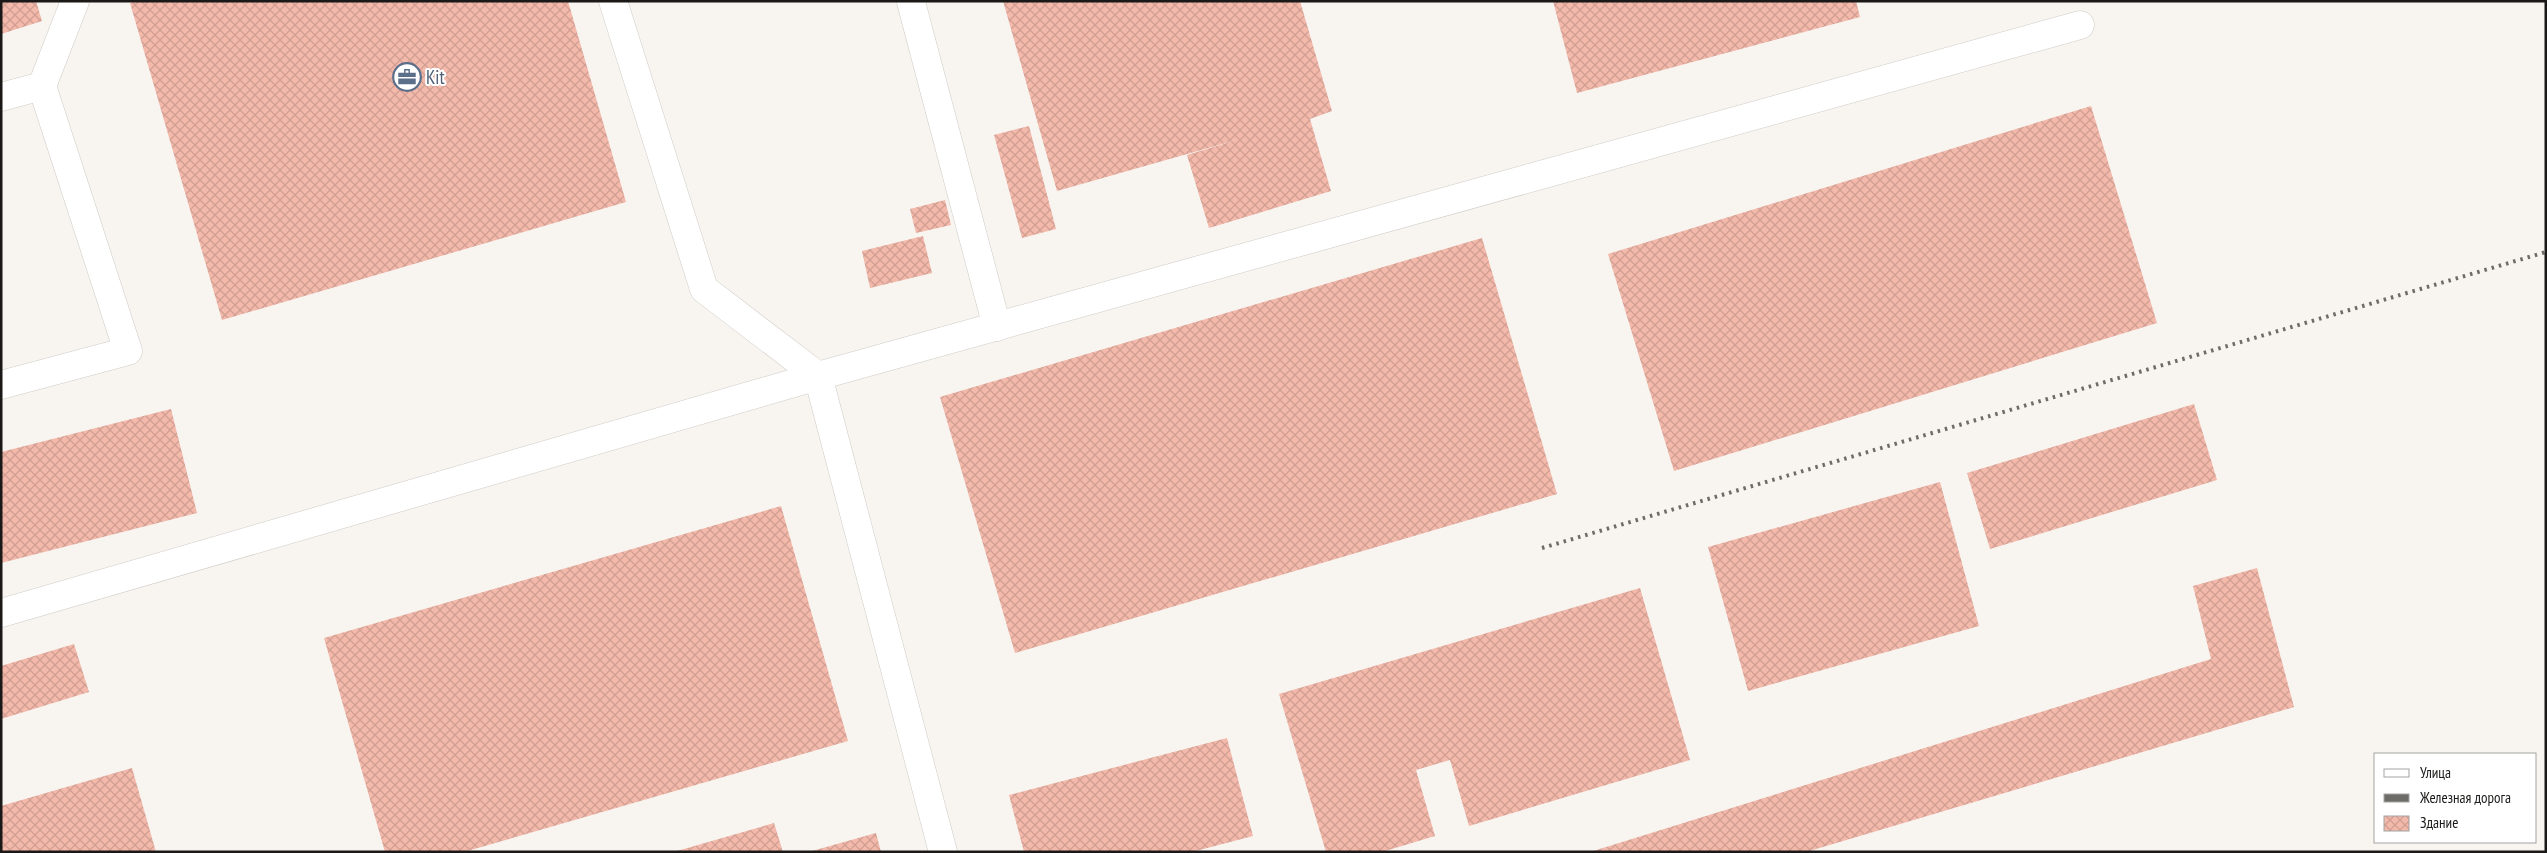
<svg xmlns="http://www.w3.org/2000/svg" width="2547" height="853" font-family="'PT Sans Narrow',sans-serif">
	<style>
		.building { fill: url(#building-cross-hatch) }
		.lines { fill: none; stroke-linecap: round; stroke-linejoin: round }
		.minor-casing { stroke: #cfccc7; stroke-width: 29 }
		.minor { stroke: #fff; stroke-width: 28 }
		.rail { stroke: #6e6c69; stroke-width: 4; stroke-dasharray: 2.5 5; stroke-linecap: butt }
		.labels { text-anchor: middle; stroke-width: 4; stroke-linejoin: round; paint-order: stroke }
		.service-label { font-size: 19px; fill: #4e5e75; stroke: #fff; text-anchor: start }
	</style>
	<defs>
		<pattern id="building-cross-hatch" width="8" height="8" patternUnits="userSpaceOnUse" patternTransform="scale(1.25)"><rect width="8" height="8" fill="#f3b9ab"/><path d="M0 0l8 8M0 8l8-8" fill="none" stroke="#d09e92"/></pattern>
	</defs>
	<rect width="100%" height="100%" fill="#f8f5f0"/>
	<g class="building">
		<path d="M1,1H36L42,21L1,34Z"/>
		<path d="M136,1H568L626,202L222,320L130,3Z"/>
		<path d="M1003,1H1300L1332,111L1310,119L1331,191L1209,228L1187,155L1240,139L1057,191Z"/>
		<path d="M1553,1H1856L1860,17L1577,93Z"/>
		<path d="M2091,106L2157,323L1674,471L1608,254Z"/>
		<path d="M1029,126L1056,229L1022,238L994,135Z"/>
		<path d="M945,200L951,225L916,233L910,209Z"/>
		<path d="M923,236L932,273L870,288L862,251Z"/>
		<path d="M1482,238L1557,494L1015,653L940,397Z"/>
		<path d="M2194,404L2217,480L1990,549L1967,473Z"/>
		<path d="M171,409L197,513L1,563V452Z"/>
		<path d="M1940,482L1979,626L1748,691L1708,547Z"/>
		<path d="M781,506L848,741L464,852H385L324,638Z"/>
		<path d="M2257,568L2294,707L1806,852H1590L2211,659L2193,586Z"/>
		<path d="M1640,588L1690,760L1469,826L1450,760L1416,770L1435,836L1382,852H1326L1279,694Z"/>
		<path d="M74,644L89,692L1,719V666Z"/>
		<path d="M1227,738L1253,836L1192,852H1024L1009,795Z"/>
		<path d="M132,768L156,852H1V806Z"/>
		<path d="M774,823L783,852H677V851Z"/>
		<path d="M876,833L881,852H812V851Z"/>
	</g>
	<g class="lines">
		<defs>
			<g id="minor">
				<path d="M613,1L704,289L818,376"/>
				<path d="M911,2L997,327"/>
				<path d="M1,97L42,86"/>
				<path d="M1,385L128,351L42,86L75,1"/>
				<path d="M1,613L818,376"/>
				<path d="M943,852L818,376L2080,25"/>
			</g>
		</defs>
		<use href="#minor" class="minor-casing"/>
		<use href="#minor" class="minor"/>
		<path class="rail" d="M1542,548L2546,252"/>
	</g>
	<defs>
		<symbol id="office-ring" viewBox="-11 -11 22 22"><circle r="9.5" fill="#fff" stroke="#5c6f8a" stroke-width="1.5"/><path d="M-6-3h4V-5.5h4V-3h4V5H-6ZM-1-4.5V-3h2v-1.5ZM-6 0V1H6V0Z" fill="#5c6f8a"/></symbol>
	</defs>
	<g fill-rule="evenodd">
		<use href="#office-ring" x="391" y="61" width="32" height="32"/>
	</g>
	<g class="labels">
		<g class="service-label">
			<text x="426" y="84">Kit</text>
		</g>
	</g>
	<rect width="2547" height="853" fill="none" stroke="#1a1917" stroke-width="5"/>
	<rect x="2374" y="753" width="162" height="90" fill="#ffffff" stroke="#a3a3a2"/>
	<rect x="2384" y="769" width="25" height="8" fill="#ffffff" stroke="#a3a3a2"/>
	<text x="2420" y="778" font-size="15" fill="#1a1917">Улица</text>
	<rect x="2384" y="794" width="25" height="8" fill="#6e6c69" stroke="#a3a3a2"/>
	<text x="2420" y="803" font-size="15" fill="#1a1917">Железная дорога</text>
	<rect x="2384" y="816" width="25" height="15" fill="url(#building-cross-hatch)" stroke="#a3a3a2"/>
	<text x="2420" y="828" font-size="15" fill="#1a1917">Здание</text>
</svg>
